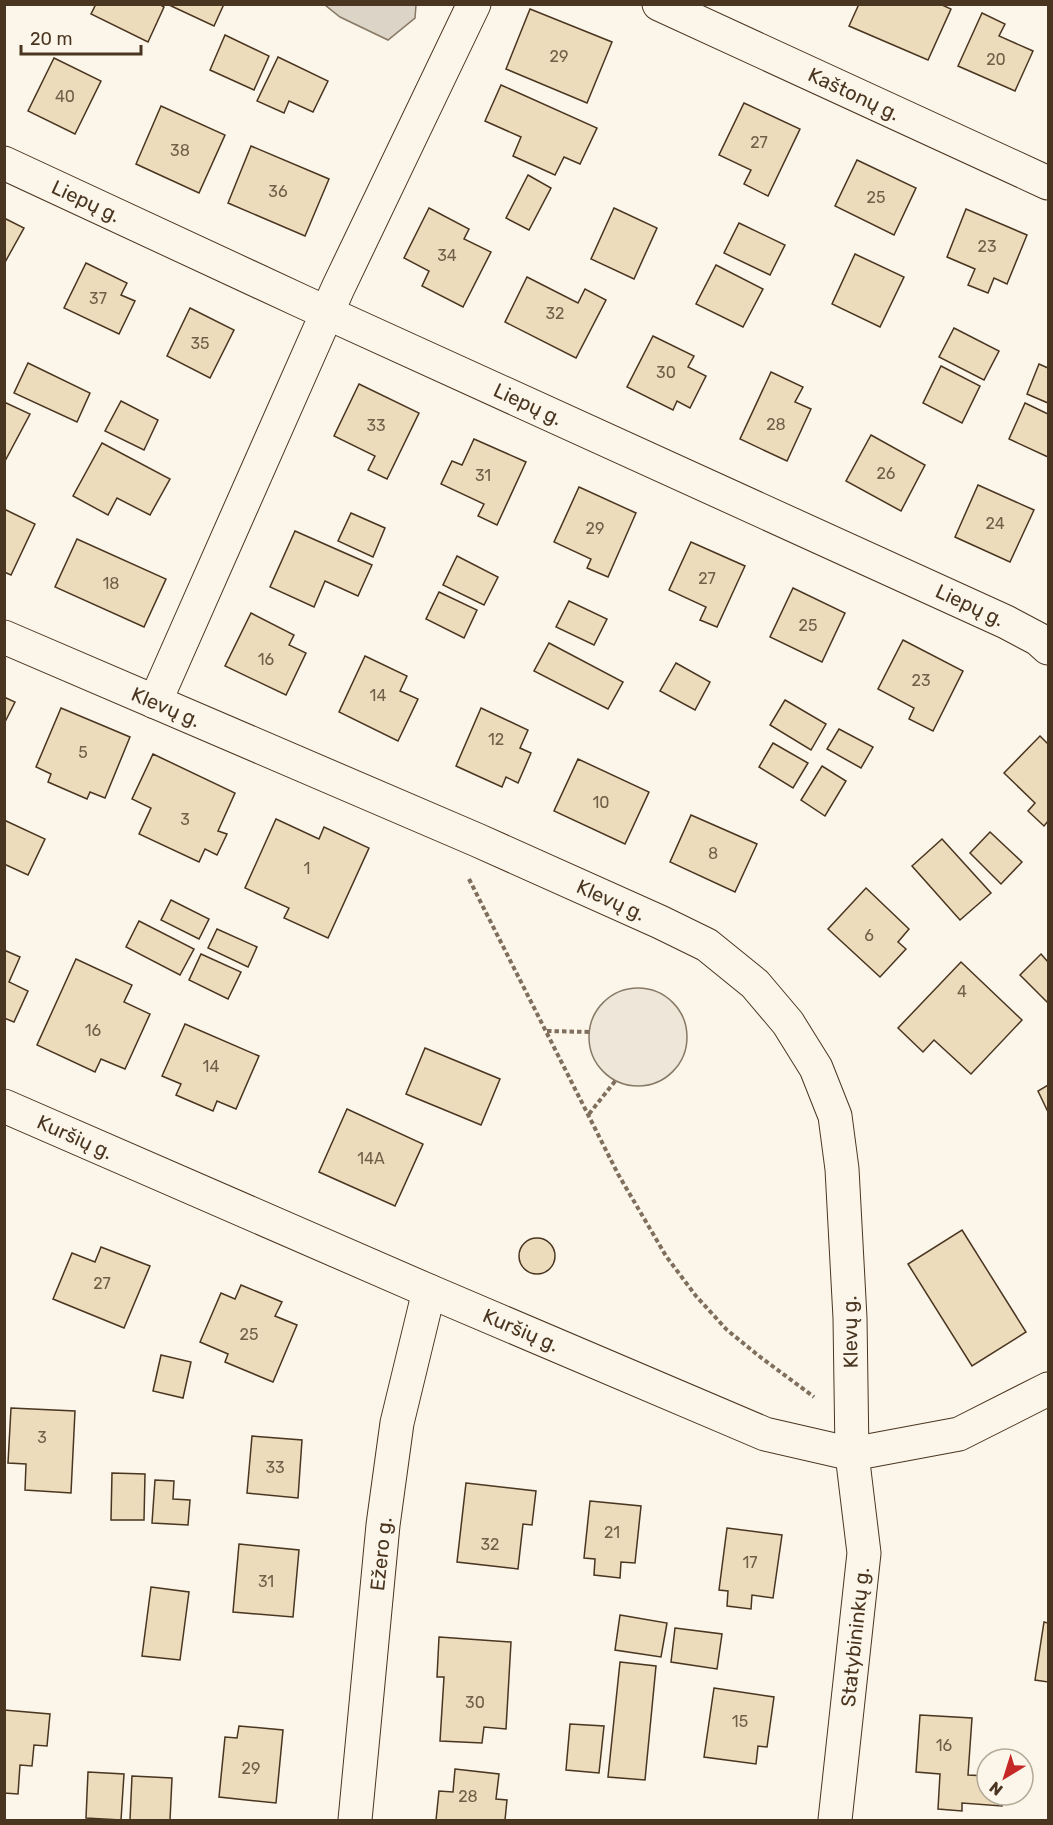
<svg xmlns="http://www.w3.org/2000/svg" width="1053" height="1825" font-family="Rubik,sans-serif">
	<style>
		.green { fill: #ede6d9; stroke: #887966; stroke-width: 1.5 }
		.water { fill: #dcd4c6; stroke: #887966; stroke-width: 1.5 }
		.building { fill: #ecdcbc; stroke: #4a3520; stroke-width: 1.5 }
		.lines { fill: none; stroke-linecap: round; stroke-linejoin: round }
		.street-casing { stroke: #4a3520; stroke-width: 35 }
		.path { stroke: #7f6f5c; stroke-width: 4; stroke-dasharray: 4.5 3; stroke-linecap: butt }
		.street { stroke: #fbf6e9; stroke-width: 33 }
		.labels { text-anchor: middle; stroke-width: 4.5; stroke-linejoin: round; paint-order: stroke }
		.number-label { font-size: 16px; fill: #725f47 }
		.street-label { font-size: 20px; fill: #4a3520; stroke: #fbf6e9 }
	</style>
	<rect width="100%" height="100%" fill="#fbf6e9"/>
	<circle class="green" cx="638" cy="1037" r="49"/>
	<path class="water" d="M325,5H416L415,18L388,40L340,17Z"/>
	<g class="building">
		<path d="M96,4H159L164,7L148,42L91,14Z"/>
		<path d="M167,4H224L214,26Z"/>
		<path d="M859,4H940L951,9L928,60L849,26Z"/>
		<path d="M530,9L612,42L587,103L506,69Z"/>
		<path d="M982,13L1005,24L999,36L1033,51L1015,91L958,66Z"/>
		<path d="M225,35L269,56L254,90L210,70Z"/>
		<path d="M278,57L328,81L313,112L289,101L284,113L257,101Z"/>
		<path d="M54,58L101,81L75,134L28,111Z"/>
		<path d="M501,85L597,128L580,164L564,157L555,175L513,156L521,137L485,121Z"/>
		<path d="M744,103L800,129L768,196L744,184L751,170L719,155Z"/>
		<path d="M161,106L225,135L199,193L136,164Z"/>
		<path d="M251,146L329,179L305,236L228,203Z"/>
		<path d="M857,160L916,188L894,235L835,206Z"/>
		<path d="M528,175L551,188L529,230L506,218Z"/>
		<path d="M429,208L469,229L464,239L491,252L463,307L422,286L429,271L404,258Z"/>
		<path d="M614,208L657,228L634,279L591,259Z"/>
		<path d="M966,209L1027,235L1007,284L994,278L988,293L968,285L975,269L947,257Z"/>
		<path d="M4,218L24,228L4,264Z"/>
		<path d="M739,223L785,245L770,275L724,253Z"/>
		<path d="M855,254L904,277L880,327L832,304Z"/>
		<path d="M86,263L127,283L121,295L135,301L119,334L64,308Z"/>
		<path d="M716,265L763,289L743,327L696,304Z"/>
		<path d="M527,277L578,303L585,289L606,300L576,358L505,322Z"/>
		<path d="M190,308L234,330L210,378L167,356Z"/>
		<path d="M954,328L999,351L984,380L939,357Z"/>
		<path d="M653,336L694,356L688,367L706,376L690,408L677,401L673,410L627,387Z"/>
		<path d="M28,363L90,393L77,422L14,393Z"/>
		<path d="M1039,364L1048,368V403L1027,394Z"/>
		<path d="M941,366L980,386L962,423L923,403Z"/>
		<path d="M771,372L803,387L795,402L811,409L787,461L740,439Z"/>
		<path d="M359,384L419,413L387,479L368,470L375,456L334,436Z"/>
		<path d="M121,401L158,420L144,450L105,431Z"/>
		<path d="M4,402L30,414L5,461L4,460Z"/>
		<path d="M1025,403L1048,414V457L1009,439Z"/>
		<path d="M871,435L925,465L901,511L846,481Z"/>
		<path d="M474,439L526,462L497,525L478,516L484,504L441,484L452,461L462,465Z"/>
		<path d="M102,443L170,479L150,515L117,498L108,515L73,496Z"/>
		<path d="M978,485L1034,510L1010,562L955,537Z"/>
		<path d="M579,487L636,513L608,577L587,568L591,559L554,542Z"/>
		<path d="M4,509L35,524L11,575L4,572Z"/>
		<path d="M351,513L385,528L373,557L338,541Z"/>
		<path d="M295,531L372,565L358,596L325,581L314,607L270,587Z"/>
		<path d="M77,539L166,579L144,627L55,587Z"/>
		<path d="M691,542L745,566L717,627L700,620L706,607L669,590Z"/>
		<path d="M457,556L498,577L484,605L443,585Z"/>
		<path d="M793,588L845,613L822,662L770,637Z"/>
		<path d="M439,592L477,610L464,638L426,619Z"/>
		<path d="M569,601L607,619L594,645L556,627Z"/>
		<path d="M251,613L294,635L289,645L306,653L286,695L225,666Z"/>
		<path d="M903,640L963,671L933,731L909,719L914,708L878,689Z"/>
		<path d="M549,643L623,682L608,709L534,671Z"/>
		<path d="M365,656L407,676L400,691L418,699L398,741L339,712Z"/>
		<path d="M676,663L710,682L695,710L660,691Z"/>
		<path d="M4,697L15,702L4,724Z"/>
		<path d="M785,700L826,724L811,750L770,725Z"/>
		<path d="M61,708L130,737L105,798L90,792L87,799L48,782L51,774L36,767Z"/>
		<path d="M481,708L528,730L520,748L531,753L518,783L506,777L502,787L456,766Z"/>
		<path d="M839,729L873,747L861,768L827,749Z"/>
		<path d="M1040,736L1048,744V821L1044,826L1028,811L1035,803L1004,773Z"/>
		<path d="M773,743L808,763L793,788L759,767Z"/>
		<path d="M153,754L235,793L218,831L227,834L217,855L205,849L199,862L139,834L151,808L132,799Z"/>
		<path d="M578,759L649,792L625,844L554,811Z"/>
		<path d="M822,766L846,781L825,816L801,800Z"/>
		<path d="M691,815L757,844L735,892L670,862Z"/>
		<path d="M276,819L319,839L324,827L369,848L328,938L284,918L289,908L245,888Z"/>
		<path d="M4,820L45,839L28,875L4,864Z"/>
		<path d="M990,832L1022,862L1001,884L970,853Z"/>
		<path d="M942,839L991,893L960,920L912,866Z"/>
		<path d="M866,888L909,929L898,942L906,949L880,977L828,929Z"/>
		<path d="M171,900L209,919L199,939L161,920Z"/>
		<path d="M139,921L194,949L180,975L126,947Z"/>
		<path d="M217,929L257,947L248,967L208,948Z"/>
		<path d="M4,950L20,957L9,982L28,991L14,1022L4,1018Z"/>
		<path d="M201,954L241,972L228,999L189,980Z"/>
		<path d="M1041,954L1048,962V1003L1020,975Z"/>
		<path d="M76,959L132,985L124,1002L150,1014L125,1069L101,1059L95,1072L37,1045Z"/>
		<path d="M961,962L1022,1020L971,1074L934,1040L923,1052L898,1028Z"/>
		<path d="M185,1024L259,1056L236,1109L217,1101L213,1111L176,1095L181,1084L162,1076Z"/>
		<path d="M425,1048L500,1079L481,1125L406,1094Z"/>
		<path d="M1048,1085V1112L1038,1091Z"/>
		<path d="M347,1109L423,1144L395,1206L319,1172Z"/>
		<path d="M962,1230L1026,1332L972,1366L908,1264Z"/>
		<circle cx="537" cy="1256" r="18"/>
		<path d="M101,1247L150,1266L124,1328L53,1299L72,1253L95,1262Z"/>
		<path d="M241,1285L282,1302L275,1316L297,1325L273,1382L225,1362L228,1354L200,1342L221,1293L235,1299Z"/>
		<path d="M161,1355L191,1362L183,1398L153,1391Z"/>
		<path d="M11,1408L75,1411L71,1493L25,1490L26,1464L8,1463Z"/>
		<path d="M252,1436L302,1440L298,1498L247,1493Z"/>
		<path d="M112,1473L145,1474L144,1520H111Z"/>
		<path d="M155,1480L174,1481L173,1499L190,1500L188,1525L152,1523Z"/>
		<path d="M466,1483L536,1491L532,1525L523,1524L518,1569L457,1562Z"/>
		<path d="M590,1501L641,1506L635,1563L621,1562L620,1578L594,1575L595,1559L584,1558Z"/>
		<path d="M727,1528L782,1535L773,1598L752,1595L751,1609L727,1606L728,1591L719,1590Z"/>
		<path d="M239,1544L299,1550L293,1617L233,1612Z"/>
		<path d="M151,1587L189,1592L180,1660L142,1656Z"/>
		<path d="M620,1615L667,1623L661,1657L615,1650Z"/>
		<path d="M1044,1622L1048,1623V1682L1035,1680Z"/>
		<path d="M675,1628L722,1634L717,1669L671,1662Z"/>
		<path d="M439,1637L511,1642L506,1729L484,1727L482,1743L440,1741L444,1677H437Z"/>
		<path d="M620,1662L656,1666L645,1780L608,1777Z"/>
		<path d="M714,1688L774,1697L767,1747L758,1746L756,1764L704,1757Z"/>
		<path d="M4,1710L50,1714L47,1746L34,1745L32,1766L20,1765L18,1794L4,1793Z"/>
		<path d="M920,1715L972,1718L968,1775L987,1776V1795H1002V1806L962,1803V1811L938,1809L940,1774L916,1772Z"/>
		<path d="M570,1724L604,1726L599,1773L566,1770Z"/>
		<path d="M239,1726L283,1730L276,1803L219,1797L225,1737L237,1738Z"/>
		<path d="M455,1769L499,1774L496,1799L507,1800L505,1820H436L439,1791L453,1792Z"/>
		<path d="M88,1772L124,1774L121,1820L86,1818Z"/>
		<path d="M132,1776L172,1778L170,1820H130Z"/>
	</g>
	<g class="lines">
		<defs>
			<g id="street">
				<path d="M659,4L1048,183"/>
				<path d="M4,163L301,301L1006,622L1038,639L1048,648"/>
				<path d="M4,637L477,840L660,922L707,945L755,984L788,1023L816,1068L835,1116L842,1169L850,1318L852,1454L864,1553L835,1820"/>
				<path d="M155,702L338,288L474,4"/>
				<path d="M4,1106L429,1291L765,1434L852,1454L959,1434L1048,1389"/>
				<path d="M355,1820L383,1525L397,1423L429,1291"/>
			</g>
		</defs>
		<use href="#street" class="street-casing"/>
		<g class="path">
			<path d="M469,879L618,1174L666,1256L696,1296L727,1330L759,1356L814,1397"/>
			<path d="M547,1031L590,1032"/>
			<path d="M589,1114L616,1080"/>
		</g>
		<use href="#street" class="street"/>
	</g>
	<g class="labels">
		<g class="number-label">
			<text x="559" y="62">29</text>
			<text x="996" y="65">20</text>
			<text x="65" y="102">40</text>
			<text x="759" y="148">27</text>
			<text x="180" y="156">38</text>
			<text x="278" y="197">36</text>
			<text x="876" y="203">25</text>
			<text x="987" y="252">23</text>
			<text x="447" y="261">34</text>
			<text x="98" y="304">37</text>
			<text x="555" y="319">32</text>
			<text x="200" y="349">35</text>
			<text x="666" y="378">30</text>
			<text x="776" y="430">28</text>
			<text x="376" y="431">33</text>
			<text x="886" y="479">26</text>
			<text x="483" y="481">31</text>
			<text x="995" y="529">24</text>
			<text x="595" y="534">29</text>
			<text x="707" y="584">27</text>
			<text x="111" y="589">18</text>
			<text x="808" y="631">25</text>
			<text x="266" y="665">16</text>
			<text x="921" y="686">23</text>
			<text x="378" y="701">14</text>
			<text x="496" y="745">12</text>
			<text x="83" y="758">5</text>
			<text x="601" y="808">10</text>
			<text x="185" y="825">3</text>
			<text x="713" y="859">8</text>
			<text x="307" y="874">1</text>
			<text x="869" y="941">6</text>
			<text x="962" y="997">4</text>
			<text x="93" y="1036">16</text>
			<text x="211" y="1072">14</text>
			<text x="371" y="1164">14A</text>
			<text x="102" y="1289">27</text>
			<text x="249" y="1340">25</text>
			<text x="42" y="1443">3</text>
			<text x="275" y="1473">33</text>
			<text x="612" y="1538">21</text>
			<text x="490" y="1550">32</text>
			<text x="750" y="1568">17</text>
			<text x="266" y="1587">31</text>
			<text x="475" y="1708">30</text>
			<text x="740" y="1727">15</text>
			<text x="944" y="1751">16</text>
			<text x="251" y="1774">29</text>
			<text x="468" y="1802">28</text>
		</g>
		<g class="street-label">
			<text transform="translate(854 94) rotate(25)" y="7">Kaštonų g.</text>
			<text transform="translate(86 201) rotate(25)" y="7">Liepų g.</text>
			<text transform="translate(528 404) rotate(25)" y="7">Liepų g.</text>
			<text transform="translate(970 605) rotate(25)" y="7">Liepų g.</text>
			<text transform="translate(166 707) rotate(23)" y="7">Klevų g.</text>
			<text transform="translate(611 900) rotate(24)" y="7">Klevų g.</text>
			<text transform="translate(75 1137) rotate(24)" y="7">Kuršių g.</text>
			<text transform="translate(521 1330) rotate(23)" y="7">Kuršių g.</text>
			<text transform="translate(850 1332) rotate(-91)" y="7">Klevų g.</text>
			<text transform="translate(381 1554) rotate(-84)" y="7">Ežero g.</text>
			<text transform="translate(855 1637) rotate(-84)" y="7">Statybininkų g.</text>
		</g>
	</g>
	<rect width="1053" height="1825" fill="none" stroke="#4a3520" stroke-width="12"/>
	<g transform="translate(1005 1777) rotate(218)"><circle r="28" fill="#fbf6e9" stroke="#b4a999" stroke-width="1.5"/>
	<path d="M0-4.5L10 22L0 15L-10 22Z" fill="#c62828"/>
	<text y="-9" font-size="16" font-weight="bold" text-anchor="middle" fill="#4a3520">N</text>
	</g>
	<path d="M21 45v9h120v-9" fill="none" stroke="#4a3520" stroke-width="3"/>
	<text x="30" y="45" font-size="18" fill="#4a3520" stroke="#fbf6e9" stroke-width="4.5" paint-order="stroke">20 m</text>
</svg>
